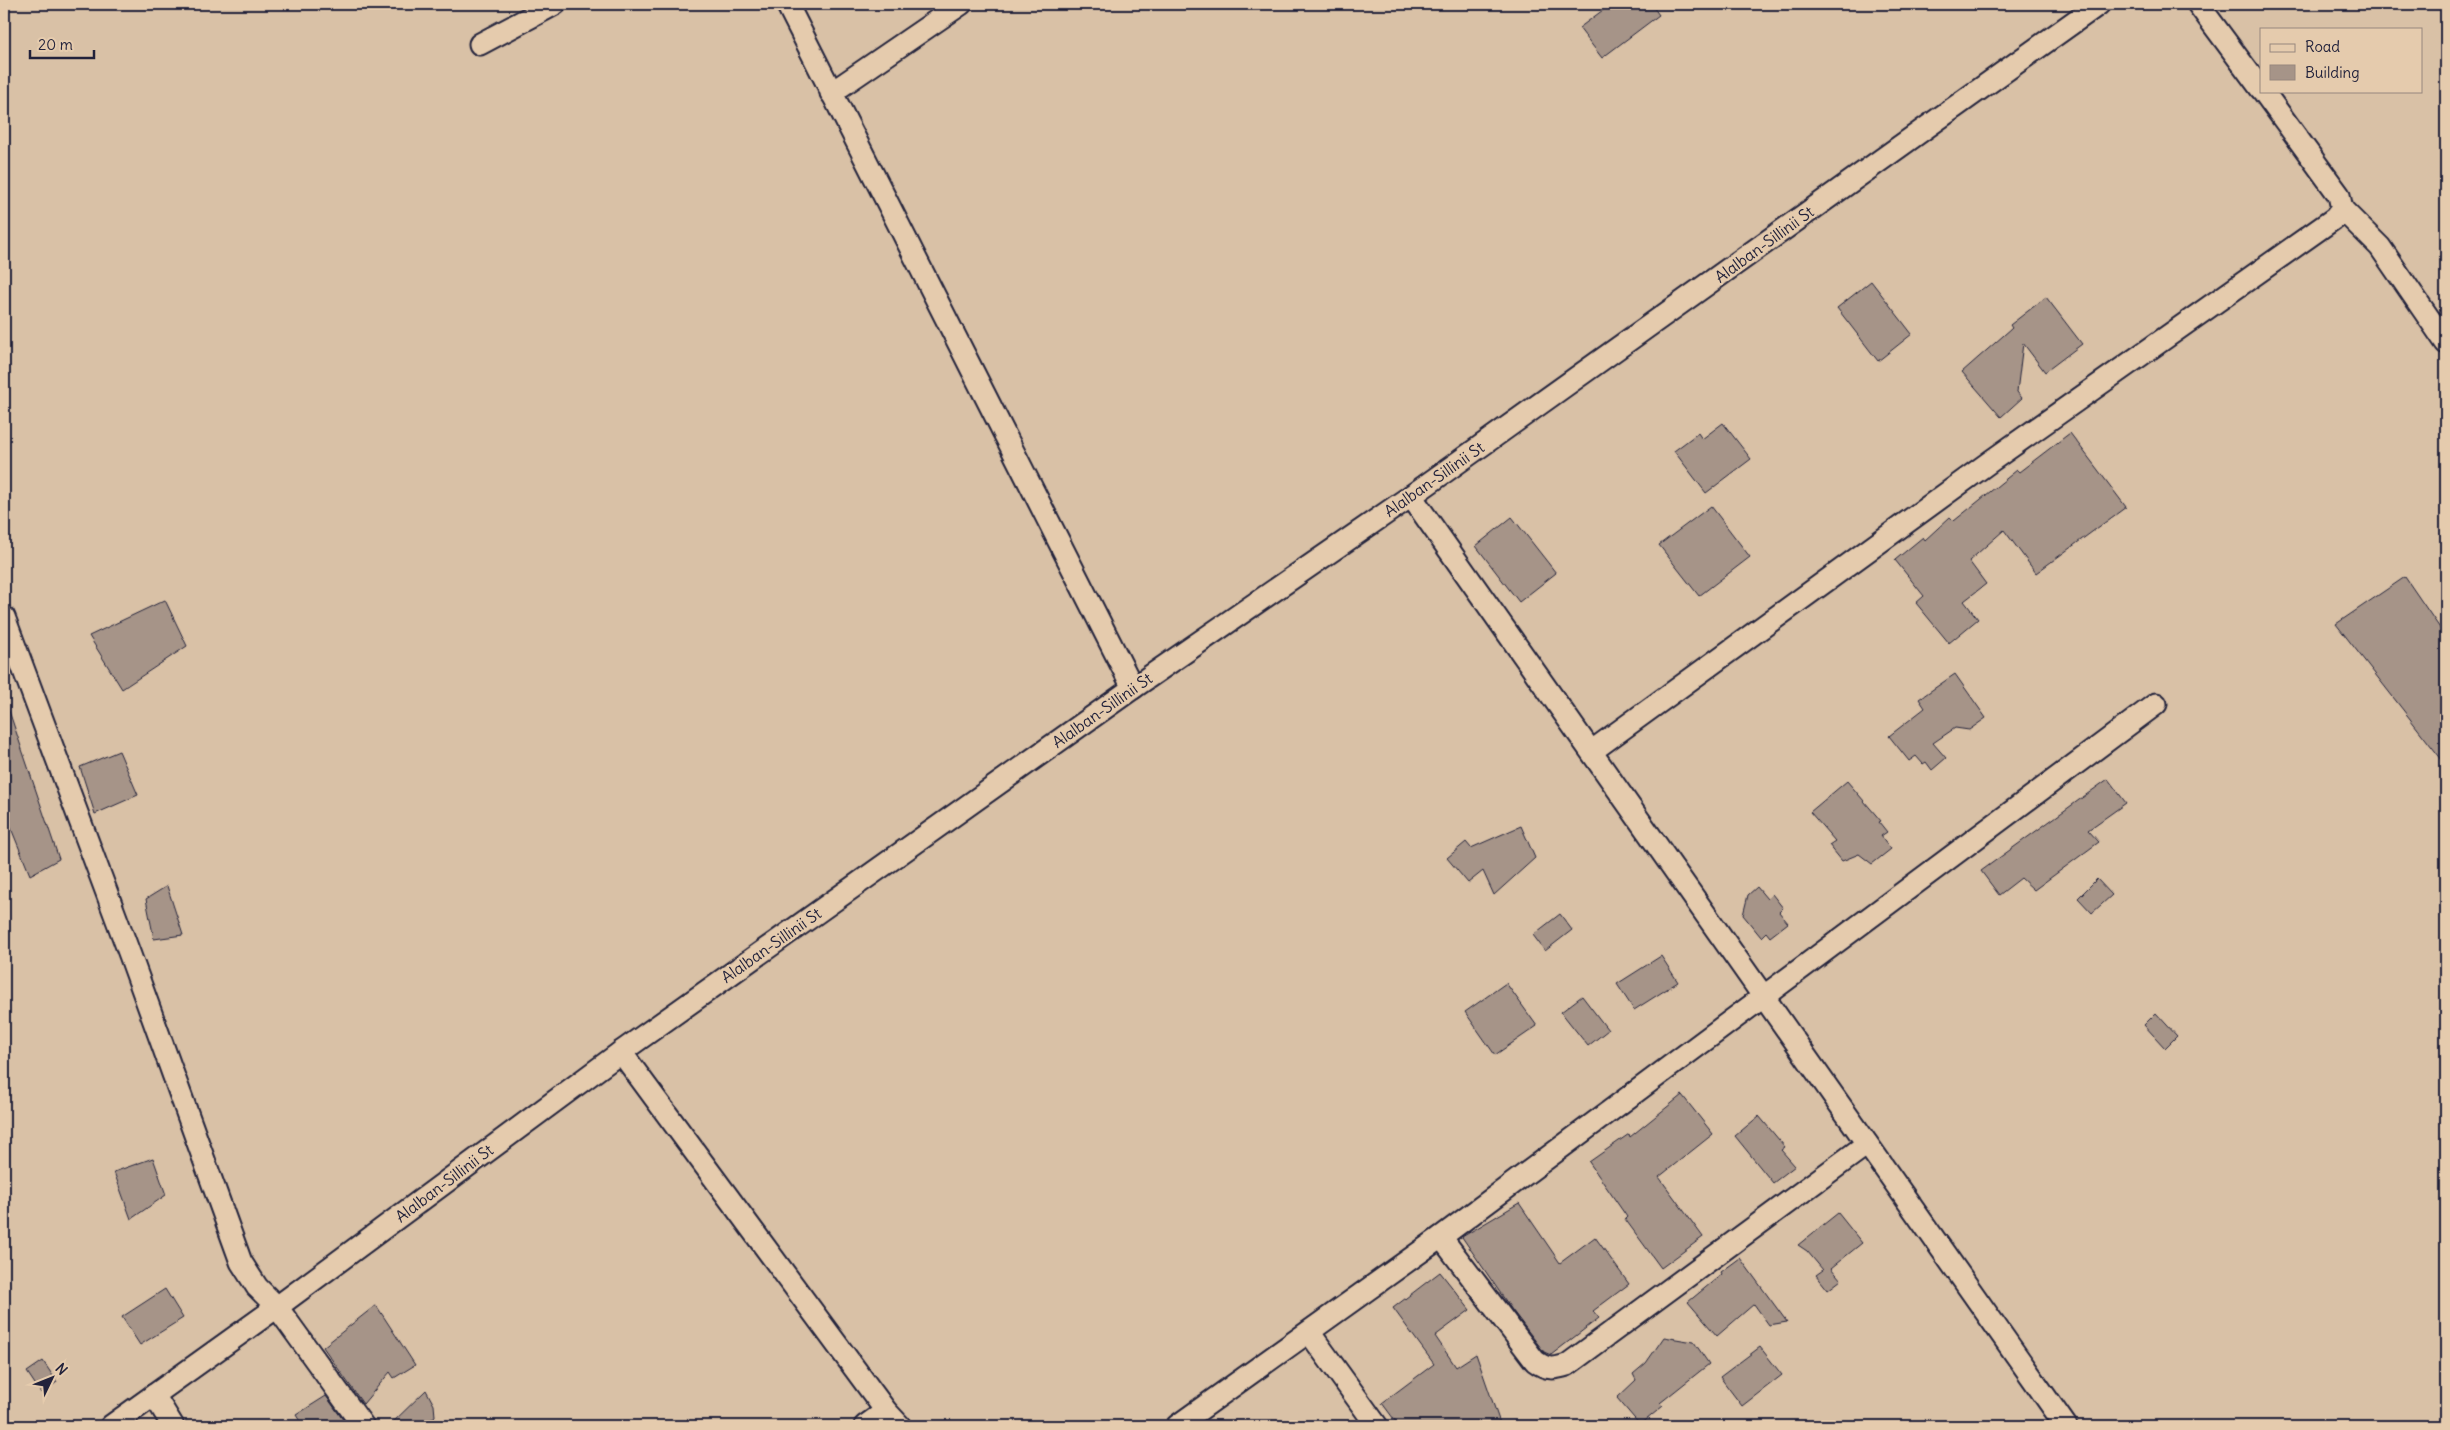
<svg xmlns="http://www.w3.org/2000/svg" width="2450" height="1430" font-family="Delius,sans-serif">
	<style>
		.building { fill: #a69488; stroke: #22223b }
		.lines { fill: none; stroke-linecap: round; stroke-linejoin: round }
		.minor-casing { stroke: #22223b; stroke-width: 25 }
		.minor { stroke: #e5cbad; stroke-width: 21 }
		.labels { text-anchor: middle; stroke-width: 4.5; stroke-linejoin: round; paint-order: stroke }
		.street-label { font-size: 16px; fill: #22223b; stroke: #e5cbad }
	</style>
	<rect width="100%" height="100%" fill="#d9c1a6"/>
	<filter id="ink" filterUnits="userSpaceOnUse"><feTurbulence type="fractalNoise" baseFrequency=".02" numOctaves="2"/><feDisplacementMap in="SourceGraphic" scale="10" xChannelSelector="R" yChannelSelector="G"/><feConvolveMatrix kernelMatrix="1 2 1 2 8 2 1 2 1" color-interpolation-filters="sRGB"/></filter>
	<g filter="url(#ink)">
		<g class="building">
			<path d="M1611,4H1651L1659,15L1602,58L1579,28Z"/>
			<path d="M1871,281L1912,334L1878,361L1837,308Z"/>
			<path d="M2046,297L2082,344L2045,372L2023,343L2017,392L2022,398L2001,417L1962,372L2012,328L2010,325Z"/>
			<path d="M1723,423L1751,459L1706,493L1674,451L1698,433L1702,439Z"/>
			<path d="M2070,433L2126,507L2036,573L2004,530L1969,561L1986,584L1964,601L1978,619L1949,643L1916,603L1924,596L1895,560L1923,537L1925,540L1950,517L1954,521L2017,470L2019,472Z"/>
			<path d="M1711,506L1750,557L1699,596L1659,545Z"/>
			<path d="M1512,517L1556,573L1519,602L1476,546Z"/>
			<path d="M2405,577L2446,637V765L2336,624Z"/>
			<path d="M165,600L187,646L122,689L89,636Z"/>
			<path d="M1955,674L1986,718L1969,730L1955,728L1933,743L1946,758L1932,770L1926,762L1923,764L1916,756L1909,761L1889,736L1925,708L1919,699Z"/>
			<path d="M7,705L59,859L30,875L4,811V706Z"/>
			<path d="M119,751L138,795L95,814L80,767Z"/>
			<path d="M2108,779L2126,803L2088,830L2099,842L2034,890L2021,878L1999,895L1981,871Z"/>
			<path d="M1847,781L1881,821L1879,822L1887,832L1881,836L1891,849L1872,864L1859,854L1842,861L1829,845L1835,841L1810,812Z"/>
			<path d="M1521,826L1535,858L1494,895L1483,871L1468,883L1447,858L1466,842L1471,848Z"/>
			<path d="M2097,879L2112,895L2092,913L2078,898Z"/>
			<path d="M167,886L183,935L154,939L146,899Z"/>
			<path d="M1757,887L1767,899L1772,894L1783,908L1779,912L1788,923L1770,937L1766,932L1761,937L1743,915L1748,895Z"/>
			<path d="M1560,914L1572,930L1545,951L1533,935Z"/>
			<path d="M1661,956L1678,982L1634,1010L1617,984Z"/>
			<path d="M1506,983L1537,1026L1495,1055L1465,1012Z"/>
			<path d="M1582,996L1608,1030L1588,1046L1561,1012Z"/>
			<path d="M2156,1013L2177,1036L2165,1048L2144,1025Z"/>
			<path d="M1682,1095L1713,1134L1659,1177L1703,1237L1661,1268L1625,1219L1627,1217L1589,1162L1629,1134L1630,1137Z"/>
			<path d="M1759,1116L1785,1147L1781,1150L1795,1166L1773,1183L1735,1136Z"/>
			<path d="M153,1158L166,1195L131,1219L114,1172Z"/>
			<path d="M1519,1203L1560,1263L1595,1237L1629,1284L1593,1311L1599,1318L1551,1355L1544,1352L1512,1310L1462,1237Z"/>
			<path d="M1838,1213L1862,1243L1831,1268L1841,1280L1828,1290L1816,1275L1823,1270L1807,1251L1798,1245Z"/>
			<path d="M1740,1258L1787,1322L1769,1325L1754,1304L1717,1336L1688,1302L1722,1274L1721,1272Z"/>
			<path d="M1440,1272L1470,1310L1435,1336L1456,1367L1476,1354L1501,1426H1399L1382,1403L1434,1364L1393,1308Z"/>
			<path d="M165,1289L183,1318L140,1345L122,1317Z"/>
			<path d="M376,1305L415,1365L394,1378L390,1372L363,1404L323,1347Z"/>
			<path d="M1664,1337L1694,1342L1709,1364L1660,1403L1663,1406L1640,1425L1617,1398L1636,1380L1633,1374L1646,1363Z"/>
			<path d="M1760,1347L1782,1375L1742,1406L1720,1377Z"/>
			<path d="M43,1361L57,1382L41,1393L27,1372Z"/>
			<path d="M426,1390L434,1405L435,1416L424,1426H389Z"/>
			<path d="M326,1396L346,1424L344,1426H303L296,1415Z"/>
		</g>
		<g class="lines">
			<defs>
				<g id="minor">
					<path d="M787,4L1133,688"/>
					<path d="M2198,4L2261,89"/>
					<path d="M480,44L555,4"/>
					<path d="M831,93L961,4"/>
					<path d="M2342,209L2380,247L2446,343"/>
					<path d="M1411,496L2066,1426"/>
					<path d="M4,617L130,955L241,1262L257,1287L277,1307L363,1426"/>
					<path d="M1592,751L1991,461L2335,218L2342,209L2339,195L2263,91"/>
					<path d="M621,1052L886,1411L900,1426"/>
					<path d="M1441,1237L1535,1361C1547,1370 1554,1369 1567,1365L1867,1144"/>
					<path d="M1309,1332L1377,1426"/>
					<path d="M154,1395L173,1426"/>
					<path d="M111,1426L277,1307L621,1052L1133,688L1411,496L2099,4"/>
					<path d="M865,1426L886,1411"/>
					<path d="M1177,1426L1441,1237L2156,704"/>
				</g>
			</defs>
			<use href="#minor" class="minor-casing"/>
			<use href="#minor" class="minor"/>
		</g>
	</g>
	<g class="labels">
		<g class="street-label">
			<text transform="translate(1764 244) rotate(-36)" y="6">Alalban-Sillinii St</text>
			<text transform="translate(1434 479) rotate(-35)" y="6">Alalban-Sillinii St</text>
			<text transform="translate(1102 710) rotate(-35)" y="6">Alalban-Sillinii St</text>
			<text transform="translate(771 945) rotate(-35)" y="6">Alalban-Sillinii St</text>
			<text transform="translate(444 1183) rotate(-37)" y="6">Alalban-Sillinii St</text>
		</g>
	</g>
	<rect width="2450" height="1430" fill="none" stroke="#e5cbad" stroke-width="20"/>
	<rect x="10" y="10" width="2430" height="1410" fill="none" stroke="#22223b" stroke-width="2" filter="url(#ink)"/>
	<rect x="2260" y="28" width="162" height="65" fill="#e5cbad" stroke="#97877f"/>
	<rect x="2270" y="44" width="25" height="8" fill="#e5cbad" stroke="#97877f"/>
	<text x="2305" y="52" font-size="15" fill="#22223b">Road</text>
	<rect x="2270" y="65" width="25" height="15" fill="#a69488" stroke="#97877f"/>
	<text x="2305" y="78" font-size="15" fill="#22223b">Building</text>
	<g transform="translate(52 1378) rotate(47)" stroke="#e5cbad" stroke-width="4" paint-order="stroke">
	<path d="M0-4L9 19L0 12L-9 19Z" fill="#22223b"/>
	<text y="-8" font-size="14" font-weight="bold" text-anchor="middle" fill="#22223b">N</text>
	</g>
	<path d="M30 50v8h64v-8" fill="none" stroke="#22223b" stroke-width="2.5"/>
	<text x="38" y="50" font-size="15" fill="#22223b" stroke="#e5cbad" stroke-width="4" paint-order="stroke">20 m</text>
</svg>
